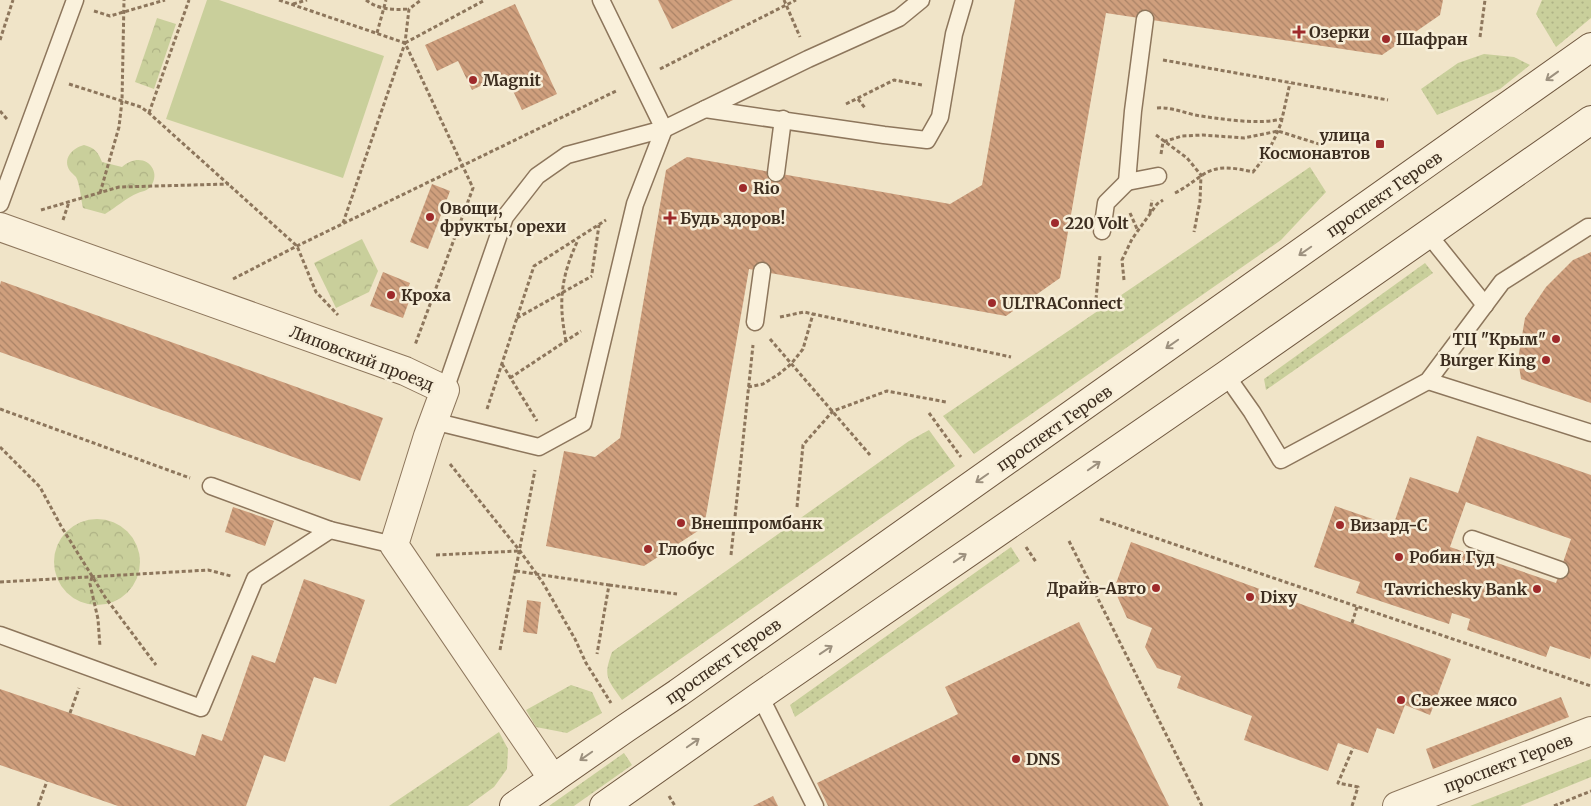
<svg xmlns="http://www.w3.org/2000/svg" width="1591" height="806" font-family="Merriweather,serif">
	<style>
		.grass { fill: url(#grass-dots) }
		.forest { fill: url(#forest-crowns) }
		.garden { fill: #c9cf9b }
		.building { fill: url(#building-back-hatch); fill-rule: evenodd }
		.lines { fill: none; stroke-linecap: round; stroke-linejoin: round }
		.lane-casing { stroke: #8d765c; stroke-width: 19 }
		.street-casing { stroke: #8d765c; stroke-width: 30 }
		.secondary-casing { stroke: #6f573f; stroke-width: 30 }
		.path { stroke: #8d765c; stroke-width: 3; stroke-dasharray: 4 2.5; stroke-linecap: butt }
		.lane { stroke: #faf1dc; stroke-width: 16 }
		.street { stroke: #faf1dc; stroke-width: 28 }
		.secondary { stroke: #faf1dc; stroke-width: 28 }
		.oneway { stroke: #9c907e }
		.poi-dot { fill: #9e2a2b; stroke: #f7eed8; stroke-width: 2 }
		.labels { text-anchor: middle; stroke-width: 5; stroke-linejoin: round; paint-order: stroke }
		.poi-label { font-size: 16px; font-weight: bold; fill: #3d2e20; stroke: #f7eed8; text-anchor: start }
		.street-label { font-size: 16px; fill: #3d2e20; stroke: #f7eed8 }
	</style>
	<defs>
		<pattern id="grass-dots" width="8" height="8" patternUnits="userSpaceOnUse" patternTransform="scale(1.25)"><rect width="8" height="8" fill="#c9cf9b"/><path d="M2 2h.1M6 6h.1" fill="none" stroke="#aeb285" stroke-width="1.8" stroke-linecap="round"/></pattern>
		<pattern id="forest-crowns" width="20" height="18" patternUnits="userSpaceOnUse" patternTransform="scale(1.25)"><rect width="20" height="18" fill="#c9cf9b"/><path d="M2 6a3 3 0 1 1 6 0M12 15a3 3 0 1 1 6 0" fill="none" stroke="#aeb285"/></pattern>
		<pattern id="building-back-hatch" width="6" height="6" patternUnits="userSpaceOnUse" patternTransform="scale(1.25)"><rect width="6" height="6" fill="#cf9f7d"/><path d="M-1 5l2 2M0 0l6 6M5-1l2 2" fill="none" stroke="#a98266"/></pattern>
	</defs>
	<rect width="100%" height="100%" fill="#f0e4c8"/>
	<g class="grass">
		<path d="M1542,0H1591V18L1556,47L1536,14Z"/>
		<path d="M1484,54L1514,57L1530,65L1500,89L1437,115L1421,89L1458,63Z"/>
		<path d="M1310,167L1326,192L1281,240L974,454L943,416Z"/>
		<path d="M1425,263L1433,273L1266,390L1264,379Z"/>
		<path d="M929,430L955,466L622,700C607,679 603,677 612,652L909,441Z"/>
		<path d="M1011,547L1020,561L795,717L790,705Z"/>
		<path d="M571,685L592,692L602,713L567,733L536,727L526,710Z"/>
		<path d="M499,732L508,749L507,769L494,787L468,806H389Z"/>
		<path d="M624,753L632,765L574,806H549Z"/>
		<path d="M1591,759V777L1520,806H1470Z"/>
	</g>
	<g class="forest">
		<path d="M157,18L176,24L154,89L135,82Z"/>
		<path d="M84,145C95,148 98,152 102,162L122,167C142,149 163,169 151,186C147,191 143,191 138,193C126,198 115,208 105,214L83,208C81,200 80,184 76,177C75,176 71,172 70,171C62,159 72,148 84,145Z"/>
		<path d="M362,239L378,271L369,292L336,308L314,263Z"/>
		<circle cx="97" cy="562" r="43"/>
	</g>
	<path class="garden" d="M207,0H219L384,56L343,178L166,119Z"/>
	<g class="building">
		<path d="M658,0H733L672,29Z"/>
		<path d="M1015,0H1443L1440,15L1382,55L1106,13L1060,278L1006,316L749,269L704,527L644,566L546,546L564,451L595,457L620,438L666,170L687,157L950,204L982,185Z"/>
		<path d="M515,4L557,94L522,110L505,74L472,90L458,61L437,71L425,45Z"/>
		<path d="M432,184L450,191L428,249L410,242Z"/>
		<path d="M1591,252V403L1521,379L1518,359L1525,318L1546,287L1573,260Z"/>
		<path d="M383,272L410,283L406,294L411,296L403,318L370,306Z"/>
		<path d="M1,281L383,418L360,481L0,352V285Z"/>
		<path d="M1477,436L1591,475V655L1590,659L1550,646L1546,657L1467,630L1470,619L1452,613L1449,624L1356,593L1360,582L1314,567L1335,506L1393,526L1410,477L1458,493ZM1466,502L1571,539L1556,583L1450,547Z"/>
		<path d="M233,507L274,521L265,546L225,532Z"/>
		<path d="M1131,542L1451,659L1430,715L1405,705L1394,734L1377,728L1368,753L1338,743L1328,771L1244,740L1252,716L1177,688L1181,676L1157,668L1145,647L1152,628L1127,618L1114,589Z"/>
		<path d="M304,579L365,600L336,684L314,677L285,762L264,755L246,806H118L0,765V689L195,756L202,734L222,741L252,655L275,663Z"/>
		<path d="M527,600L541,602L537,634L523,632Z"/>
		<path d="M1079,622L1169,806H828L817,783L958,714L945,687Z"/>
		<path d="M1561,697L1569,717L1433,769L1426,749Z"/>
		<path d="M773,796L778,806H753Z"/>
	</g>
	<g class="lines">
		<defs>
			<g id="lane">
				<path d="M1145,19L1133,111L1127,182L1158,176"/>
				<path d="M705,109L884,135L927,140L940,117L954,34L964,0"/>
				<path d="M776,173L783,119"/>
				<path d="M0,204L75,0"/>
				<path d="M1102,231L1106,203L1127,182"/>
				<path d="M1428,234L1485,305"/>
				<path d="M755,322L762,271"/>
				<path d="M1226,375L1252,412L1281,460L1428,381L1502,282L1588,227H1591"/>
				<path d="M1428,381L1591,433"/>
				<path d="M445,390L505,217L537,176L567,155L664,129L808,59L899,18L921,0"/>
				<path d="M433,421L539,447L583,423L635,204L664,129L601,0"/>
				<path d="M211,486L330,530"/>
				<path d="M1472,539L1560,570"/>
				<path d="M0,635L201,708L255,579L330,530L394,545"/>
				<path d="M760,696L815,806"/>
			</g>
			<g id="street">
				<path d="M0,227L405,371L445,390L428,436L394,545L553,779"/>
				<path d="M1397,806L1591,731"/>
			</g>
			<g id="secondary">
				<path d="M514,806L626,728L678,693L1591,47"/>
				<path d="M604,806L760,696L1226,375L1591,120"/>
			</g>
		</defs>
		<use href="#lane" class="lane-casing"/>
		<use href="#street" class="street-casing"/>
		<use href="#secondary" class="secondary-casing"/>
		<g class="path">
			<path d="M279,0L405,43L473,188L415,345"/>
			<path d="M366,0C379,10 394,10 409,9"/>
			<path d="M784,0L800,37"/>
			<path d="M293,4L307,0"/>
			<path d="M94,11L110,16L165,0"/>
			<path d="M377,33L386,0"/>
			<path d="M1480,37L1485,0"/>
			<path d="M0,40L13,0"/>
			<path d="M405,43L485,0"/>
			<path d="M1163,60L1388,100"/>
			<path d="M660,69L796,0"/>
			<path d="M69,84L141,107L149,113L297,246L316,292L338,315"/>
			<path d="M858,99L865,108"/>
			<path d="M846,104L894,80L922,85"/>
			<path d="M1157,108C1171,107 1182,112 1195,115C1219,119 1259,125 1282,119L1290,83"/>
			<path d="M0,111L7,119"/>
			<path d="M149,113L189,0"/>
			<path d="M1156,135L1187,158L1201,175L1200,201L1194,232"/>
			<path d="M1161,154L1163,142L1182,136L1203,135L1244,138L1278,131L1322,145"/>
			<path d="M100,193L119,127L122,101L124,0"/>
			<path d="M1175,193C1185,188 1192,182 1201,176C1217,164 1235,168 1253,172C1267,155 1275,140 1282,120"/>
			<path d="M41,210L119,187L229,184"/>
			<path d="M1130,213L1138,231"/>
			<path d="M1150,213L1152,200"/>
			<path d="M63,220L69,202"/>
			<path d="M343,223L405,43L409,9L421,0"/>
			<path d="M592,273L599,225"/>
			<path d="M233,279L297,246L618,90"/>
			<path d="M1124,280L1122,260L1132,239L1157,204L1163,200"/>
			<path d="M1096,299L1100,255"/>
			<path d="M780,317L804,312L1011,357"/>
			<path d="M517,318L592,276"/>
			<path d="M770,339L870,455"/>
			<path d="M566,341C558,301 561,277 578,240"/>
			<path d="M502,364L537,421"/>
			<path d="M510,378L581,331"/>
			<path d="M748,387L763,384L779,374L791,364L803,349L813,314"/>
			<path d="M0,409L190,478"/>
			<path d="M487,409L534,266L606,220"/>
			<path d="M929,413L961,457"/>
			<path d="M0,447L40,487L61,526L105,597L156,665"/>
			<path d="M450,464L520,551L543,583L575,639L586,663L611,703"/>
			<path d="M797,507L803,445L833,411L887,391L946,402"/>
			<path d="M1100,519L1591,686"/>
			<path d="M1069,541L1202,806"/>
			<path d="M1026,547L1036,562"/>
			<path d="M436,555L519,551"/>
			<path d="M731,555L753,345"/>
			<path d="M516,571L609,585L597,654"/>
			<path d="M92,577L90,584L98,619L100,647"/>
			<path d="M0,582L208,570L231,576"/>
			<path d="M609,585L677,594"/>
			<path d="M1352,623L1357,607"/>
			<path d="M500,650L535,470"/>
			<path d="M70,713L79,688"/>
			<path d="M669,796L675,806"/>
			<path d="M38,806L47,781"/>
			<path d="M1352,806L1358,787L1338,783L1353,748"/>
			<path d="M1554,806L1591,791"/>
		</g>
		<use href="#lane" class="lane"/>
		<use href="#street" class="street"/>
		<use href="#secondary" class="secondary"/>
	</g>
	<defs><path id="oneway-shaft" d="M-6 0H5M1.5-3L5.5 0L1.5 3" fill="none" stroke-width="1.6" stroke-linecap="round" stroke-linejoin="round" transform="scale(1.25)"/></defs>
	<g class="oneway">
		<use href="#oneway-shaft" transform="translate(1552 76) rotate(144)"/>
		<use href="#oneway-shaft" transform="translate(1305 251) rotate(145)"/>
		<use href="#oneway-shaft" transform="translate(1172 344) rotate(145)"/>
		<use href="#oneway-shaft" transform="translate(1094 466) rotate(-35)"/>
		<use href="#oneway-shaft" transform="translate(982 478) rotate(145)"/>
		<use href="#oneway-shaft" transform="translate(960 558) rotate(-34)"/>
		<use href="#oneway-shaft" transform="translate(826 650) rotate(-34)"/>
		<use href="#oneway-shaft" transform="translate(693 743) rotate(-35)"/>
		<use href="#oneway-shaft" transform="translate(586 756) rotate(145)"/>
	</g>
	<g class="poi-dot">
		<path d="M1296.5 24.5h5v5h5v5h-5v5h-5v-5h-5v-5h5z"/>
		<circle cx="1386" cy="39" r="5"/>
		<circle cx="473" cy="80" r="5"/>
		<rect x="1375" y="139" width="10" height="10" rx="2.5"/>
		<circle cx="743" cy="188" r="5"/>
		<circle cx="430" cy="217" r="5"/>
		<path d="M667.5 210.5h5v5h5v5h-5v5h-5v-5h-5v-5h5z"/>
		<circle cx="1055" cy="223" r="5"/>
		<circle cx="391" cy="295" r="5"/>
		<circle cx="992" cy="303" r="5"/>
		<circle cx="1556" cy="339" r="5"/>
		<circle cx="1546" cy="360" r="5"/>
		<circle cx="681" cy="523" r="5"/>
		<circle cx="1340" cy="525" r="5"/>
		<circle cx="648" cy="549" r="5"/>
		<circle cx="1399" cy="557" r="5"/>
		<circle cx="1156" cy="588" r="5"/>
		<circle cx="1537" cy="589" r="5"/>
		<circle cx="1250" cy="597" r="5"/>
		<circle cx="1401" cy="700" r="5"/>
		<circle cx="1016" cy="759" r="5"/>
	</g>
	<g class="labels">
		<g class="poi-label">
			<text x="1309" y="38">Озерки</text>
			<text x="1396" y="45">Шафран</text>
			<text x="483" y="86">Magnit</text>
			<text x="1370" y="141" text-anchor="end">улица<tspan x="1370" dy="18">Космонавтов</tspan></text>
			<text x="753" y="194">Rio</text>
			<text x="440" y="214">Овощи,<tspan x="440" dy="18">фрукты, орехи</tspan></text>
			<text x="680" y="224">Будь здоров!</text>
			<text x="1065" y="229">220 Volt</text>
			<text x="401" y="301">Кроха</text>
			<text x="1002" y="309">ULTRAConnect</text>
			<text x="1546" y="345" text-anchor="end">ТЦ "Крым"</text>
			<text x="1536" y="366" text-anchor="end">Burger King</text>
			<text x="691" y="529">Внешпромбанк</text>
			<text x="1350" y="531">Визард-С</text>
			<text x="658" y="555">Глобус</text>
			<text x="1409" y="563">Робин Гуд</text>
			<text x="1146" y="594" text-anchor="end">Драйв-Авто</text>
			<text x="1527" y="595" text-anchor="end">Tavrichesky Bank</text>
			<text x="1260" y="603">Dixy</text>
			<text x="1411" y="706">Свежее мясо</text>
			<text x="1026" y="765">DNS</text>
		</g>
		<g class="street-label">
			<text transform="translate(1384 194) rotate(-35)" y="6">проспект Героев</text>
			<text transform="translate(362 358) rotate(21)" y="6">Липовский проезд</text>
			<text transform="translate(1054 428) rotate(-35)" y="6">проспект Героев</text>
			<text transform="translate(723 661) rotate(-35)" y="6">проспект Героев</text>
			<text transform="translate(1508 763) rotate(-21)" y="6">проспект Героев</text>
		</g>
	</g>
</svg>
